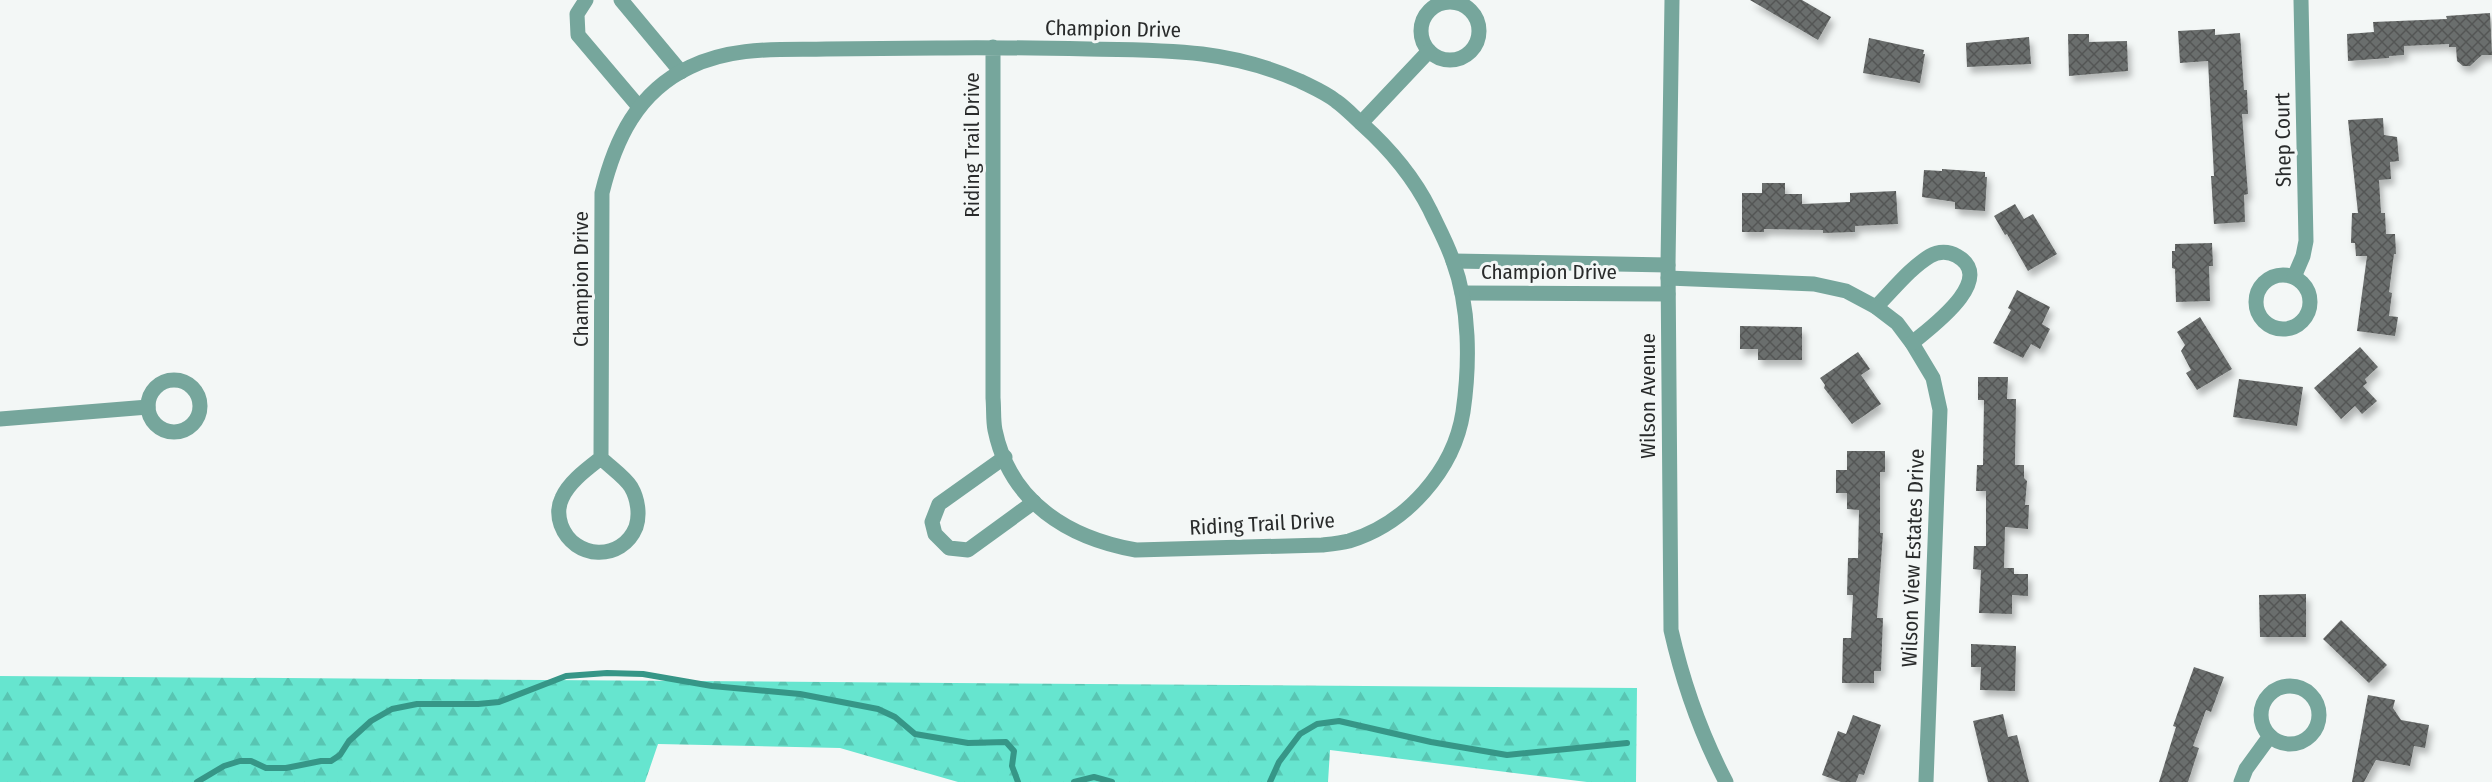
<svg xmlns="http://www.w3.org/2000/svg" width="2492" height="782" font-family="'Fira Sans Condensed',sans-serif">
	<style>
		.forest { fill: url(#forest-firs) }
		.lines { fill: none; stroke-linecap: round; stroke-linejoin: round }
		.stream { stroke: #369687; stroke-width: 6 }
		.building { fill: url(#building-cross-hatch); filter: url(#shadow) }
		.minor { stroke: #76a69c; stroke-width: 15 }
		.labels { text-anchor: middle; stroke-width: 6; stroke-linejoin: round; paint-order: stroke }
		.street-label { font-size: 21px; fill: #292b2b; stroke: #f3f7f6 }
	</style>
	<defs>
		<pattern id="forest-firs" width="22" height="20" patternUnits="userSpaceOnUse" patternTransform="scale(1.5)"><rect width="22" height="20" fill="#66e5cf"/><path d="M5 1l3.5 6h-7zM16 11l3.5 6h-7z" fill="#58c5b2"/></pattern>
		<pattern id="building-cross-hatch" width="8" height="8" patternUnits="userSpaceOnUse" patternTransform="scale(1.5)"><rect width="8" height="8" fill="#6b6e6d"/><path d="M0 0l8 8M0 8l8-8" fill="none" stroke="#535655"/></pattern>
		<filter id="shadow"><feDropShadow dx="3.5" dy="6" stdDeviation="3" flood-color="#0004"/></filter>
	</defs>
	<rect width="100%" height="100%" fill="#f3f7f6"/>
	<path class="forest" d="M0,676L1637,688L1636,782H1587L1330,750L1328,782H958L840,748L658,744L645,782H0Z"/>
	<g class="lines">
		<g class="stream">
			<path d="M197,782L224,766L240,761H251L266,768H286L321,761H331L340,755L349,741L371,721L392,709L417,704H478L499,702L566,676L607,673L643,674L712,686L800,694L878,709L895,717L915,734L968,743L1006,742L1014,751L1012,766L1018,782"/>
			<path d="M1074,782L1094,777L1112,782"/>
			<path d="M1270,782L1279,762L1300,734L1317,724L1339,721L1431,742L1507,755L1627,743"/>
		</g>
	</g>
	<g class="building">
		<path d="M1750,0H1802L1831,17L1818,40Z"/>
		<path d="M2490,13L2492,55H2482L2470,66H2463L2457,61L2456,47H2449V44L2404,46V55L2389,56V58L2348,61L2347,34L2374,32L2373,22L2447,19L2446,16Z"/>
		<path d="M2215,29V35L2240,33L2244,90H2247L2248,114H2242L2248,194L2244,195L2245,222L2214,224L2211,176H2214L2208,61L2180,63L2178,31Z"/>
		<path d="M2068,34H2089V42L2127,41L2128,71L2069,76Z"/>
		<path d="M2029,37L2031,64L1967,67L1966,43Z"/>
		<path d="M1869,38L1924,50L1923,54H1925L1920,83L1863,73Z"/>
		<path d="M2383,118L2384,135L2397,137L2399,161L2390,162L2391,179L2379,180L2381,213H2385L2386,234H2395L2396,254H2394L2389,292L2392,293L2389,316L2398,317L2395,336L2357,331L2367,256H2356L2355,243H2351L2352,213H2358L2348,120Z"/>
		<path d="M1942,169L1985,172V177H1987L1985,211L1955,209V202L1922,197L1924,170L1942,171Z"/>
		<path d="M1762,183H1785V194H1802V204L1850,202V193L1896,191L1898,224L1855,226V232L1823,233V230L1764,229V232H1742V193H1762Z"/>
		<path d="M2015,204L2024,219L2033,214L2057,254L2028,271L2007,234L2005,235L1994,216Z"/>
		<path d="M2212,243L2213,266H2209L2210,301L2176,302L2175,269L2172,268V251H2175V244Z"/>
		<path d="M2017,290L2050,307L2042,324L2050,329L2040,349L2031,344L2023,358L1993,343L2011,310L2008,308Z"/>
		<path d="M2200,317L2232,369L2197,390L2186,373L2191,370L2181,351L2185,345L2177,332Z"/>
		<path d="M1740,326L1802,327V360H1758V349H1740Z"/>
		<path d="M2360,347L2378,367L2365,379L2367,383L2363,386L2377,401L2362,414L2355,406L2341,419L2314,388Z"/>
		<path d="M1858,352L1870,369L1861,375L1881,404L1852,424L1824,388L1825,385L1820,378Z"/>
		<path d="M1978,377H2008L2007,399H2016L2015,465H2024V478L2027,481L2025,505H2029L2028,529L2005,527L2004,568H2014V574H2028V596L2012,595V614L1979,613L1981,570L1973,569L1974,546H1986V491H1976L1977,465H1983L1984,400H1978Z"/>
		<path d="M2239,379L2303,387L2297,426L2233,417Z"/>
		<path d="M1847,451H1885V472H1880V533H1883L1877,618H1883L1881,671H1874V683H1842L1843,638H1851L1853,595H1847L1848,558H1858L1859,510L1847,509V493H1836V470H1847Z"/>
		<path d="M2306,594V637H2260L2259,595Z"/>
		<path d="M2341,620L2387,665L2369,683L2323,639Z"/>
		<path d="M1971,644L2016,646L2015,691L1980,690L1981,667H1971Z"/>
		<path d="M2194,667L2224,677L2211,712L2206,710L2193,746L2199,748L2188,782H2159L2176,727L2173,726Z"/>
		<path d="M2368,695L2395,700L2393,708L2401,720L2429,725L2425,748L2414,746L2410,766L2376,760L2364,782H2352Z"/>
		<path d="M2003,714L2008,737L2017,735L2029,782H1988L1973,721Z"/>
		<path d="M1853,715L1881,725L1864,775L1859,774L1856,782H1841L1822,775L1838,731L1846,734Z"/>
	</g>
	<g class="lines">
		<g class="minor">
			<path d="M586,0L577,14L578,35L639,107"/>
			<path d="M621,0L681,72"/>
			<path d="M1672,0L1668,265L1671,630C1683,683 1701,734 1726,782"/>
			<circle cx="1450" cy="31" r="29"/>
			<path d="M1361,123L1429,51"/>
			<path d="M1453,261L1668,265"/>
			<circle cx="2283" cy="302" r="27"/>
			<path d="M2294,277L2303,256L2306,241L2301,0"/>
			<path d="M1668,278L1814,284L1846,291L1876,307L1897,323L1912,343L1933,378L1940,410L1926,782"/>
			<path d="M1462,293L1668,294"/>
			<path d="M1876,307C1893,290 1910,268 1930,256C1938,251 1949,251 1957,256C1998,279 1930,328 1912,343"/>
			<circle cx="174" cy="406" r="26"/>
			<path d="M0,419L148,407"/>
			<path d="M1005,457L939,504L932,522L935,534L949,548L968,550L1034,502"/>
			<path d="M601,458C587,469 569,482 562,498C558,506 558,516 561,525C574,560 622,562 636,527C640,515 638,499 631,487C625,477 610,467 601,458L602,193C615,140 637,92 690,67C733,46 779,50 826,49C863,49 900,48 937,48C988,47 1039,48 1089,49C1167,50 1228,49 1300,81C1312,87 1326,93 1336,101C1346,108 1354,117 1362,124C1391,150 1413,176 1430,210C1438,227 1447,243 1453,261C1470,307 1470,364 1463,412C1454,470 1406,524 1349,541C1341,543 1331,544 1322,545L1136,550C1068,538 1010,502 995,430C993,420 994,409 993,398V47"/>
			<circle cx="2290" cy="715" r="29"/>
			<path d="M2241,782L2246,769L2270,736"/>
		</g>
	</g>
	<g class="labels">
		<g class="street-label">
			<text transform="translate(1113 29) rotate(1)" y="7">Champion Drive</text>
			<text transform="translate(2283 140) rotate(-91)" y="7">Shep Court</text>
			<text transform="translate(972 145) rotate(-90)" y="7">Riding Trail Drive</text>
			<text x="1549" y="279">Champion Drive</text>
			<text transform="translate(581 279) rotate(-90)" y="7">Champion Drive</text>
			<text transform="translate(1648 396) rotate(-90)" y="7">Wilson Avenue</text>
			<text transform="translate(1262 524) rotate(-3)" y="7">Riding Trail Drive</text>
			<text transform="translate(1913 558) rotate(-88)" y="7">Wilson View Estates Drive</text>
		</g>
	</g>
</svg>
